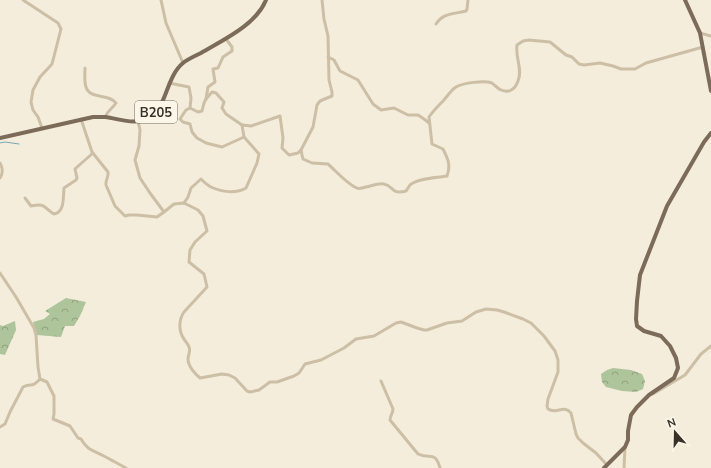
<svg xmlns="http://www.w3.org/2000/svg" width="711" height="468" font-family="'Nunito Sans',sans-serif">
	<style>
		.forest { fill: url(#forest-crowns) }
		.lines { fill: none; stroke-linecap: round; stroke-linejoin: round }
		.stream { stroke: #78a6b3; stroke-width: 1 }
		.minor { stroke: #cdbfa6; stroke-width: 3 }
		.major { stroke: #7c6b58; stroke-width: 4 }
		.labels { text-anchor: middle; stroke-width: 3; stroke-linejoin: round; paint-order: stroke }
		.shield { fill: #fbf6e8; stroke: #736b62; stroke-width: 1 }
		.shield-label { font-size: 13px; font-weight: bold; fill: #393028 }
	</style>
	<defs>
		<pattern id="forest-crowns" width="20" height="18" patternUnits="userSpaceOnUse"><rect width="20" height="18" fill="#aec49a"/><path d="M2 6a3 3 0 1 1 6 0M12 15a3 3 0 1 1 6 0" fill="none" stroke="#8fa07e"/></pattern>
	</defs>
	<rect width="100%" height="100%" fill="#f4eddc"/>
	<g class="forest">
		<path d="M66,298L86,302L80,316L74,326H65L61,337L37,335L33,322L44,319L50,314L45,311Z"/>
		<path d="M15,321L16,330L5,355L0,354V325L3,326Z"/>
		<path d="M613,368L631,370L642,374L645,381L643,389L636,392L622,391L606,387L602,382L601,374L607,370Z"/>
	</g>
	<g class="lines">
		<path class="stream" d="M0,143L5,142L19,144"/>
		<g class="minor">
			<path d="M23,0L58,23L61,29L52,64L40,77L33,90L31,102L33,110L38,117L42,128"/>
			<path d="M161,0L166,23L183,63"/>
			<path d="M322,0L324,19L328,36L329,80L332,92V96L320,101L317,105L313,127L301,150L302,155L303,159L312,163L328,164C336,171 348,185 357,188C359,189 363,188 366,187C372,186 377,183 384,184C394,186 391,195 406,191C407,190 409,186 410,185C418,178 437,178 447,176C451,165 448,159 443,149L432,144L429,117C433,111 438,106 443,101C447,97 451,90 456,87C463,83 484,80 492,83C494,85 497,87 499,89C508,94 515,90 518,81C523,69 515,58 517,45L523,41L529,40L550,42L566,55L572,57L579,64L584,65L600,63L613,66L621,69H635L646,63L703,47"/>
			<path d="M436,24C443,13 454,14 466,11L467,9L468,0"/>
			<path d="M700,33L711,36"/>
			<path d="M328,57L334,60L340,71L358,80L373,104L381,110L394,108L408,115H418L424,119L429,123"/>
			<path d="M85,68C85,74 84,82 86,87C90,100 109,93 116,103C112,109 108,110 105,117"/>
			<path d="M169,83L189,87L191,98L190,108"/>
			<path d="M206,99L212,92L216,93L224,102L222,108L226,114L242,125L244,137"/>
			<path d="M81,119L92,152L108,172C109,177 105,180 106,185L115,206L125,216L129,215H137L157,217L164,212"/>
			<path d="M138,121L140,130L139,146L135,160L140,178L150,193L164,212L174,204L184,203L198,210L203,216L207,231L195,242L190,250L189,262L204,274L207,287L184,312C179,319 178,331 184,339C185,341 188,344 189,347C191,351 188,355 188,359C188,366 195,374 200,378L222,374L229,375L235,378L247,391L250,392L259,390L270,382H277L294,376L299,373L305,364L321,360L344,348L356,339L374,336L396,323L401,322L417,328L424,330H427L447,323L462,321L476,312L486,309L497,310L504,312L523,319L531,323L544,336L555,351L558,360V372L548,399L547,406L548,409C557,415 563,404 571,413L576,434L578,438L583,443L596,453L607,465"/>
			<path d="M242,125L251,126L280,116L283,138L282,148L289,155L298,153L301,150"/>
			<path d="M0,163C3,168 3,173 0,178"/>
			<path d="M25,198L31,206C46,203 43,207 54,214C65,212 63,197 64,188L76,180L77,178L75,169L76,168L93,153"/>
			<path d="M184,203L188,197L191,188L201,179C204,182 207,185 211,187C221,192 236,194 246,188L257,163L259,154L244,137L222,147L206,143L197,138L192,132L190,124L183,122L180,119L186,110L190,108L198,112L202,111L204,103L206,99L208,87L215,82L213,69L218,68L223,57L232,51V47L226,39"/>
			<path d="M0,273L16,297L34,328L36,335L38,367L40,379L47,382L54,396V414L53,419L70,426L78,438L81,439C88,451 93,450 104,456C111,460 119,464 126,468"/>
			<path d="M381,381L393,409C393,413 390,416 390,420L418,454C430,460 435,450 440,468"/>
			<path d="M653,394L685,375L701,354L711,346"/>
			<path d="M0,427L5,424L10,412L23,387C32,382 31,389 40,379"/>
			<path d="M624,468L625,447"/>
		</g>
		<g class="major">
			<path d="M685,0L700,33L711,91"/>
			<path d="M0,138L93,117C97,117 101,117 105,117C121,119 135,126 150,117C167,107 166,77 183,63C188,59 195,56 201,53C223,40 256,25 266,0"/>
			<path d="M604,468L625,447L628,440V431L631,415L637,407L649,395L674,378L678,368L676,358L670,346L661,336L644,331L637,326L636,319L637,301L640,275L667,206L704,142L711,133"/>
		</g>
	</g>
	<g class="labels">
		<rect class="shield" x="135" y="101" width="42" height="22" rx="3"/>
		<g class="shield-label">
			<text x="156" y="117">B205</text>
		</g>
	</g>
	<g transform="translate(675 432) rotate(340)" stroke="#fbf6e8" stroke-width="3" paint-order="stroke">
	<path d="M0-3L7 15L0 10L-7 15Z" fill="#393028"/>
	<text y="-6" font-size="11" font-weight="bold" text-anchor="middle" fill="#393028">N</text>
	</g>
</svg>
